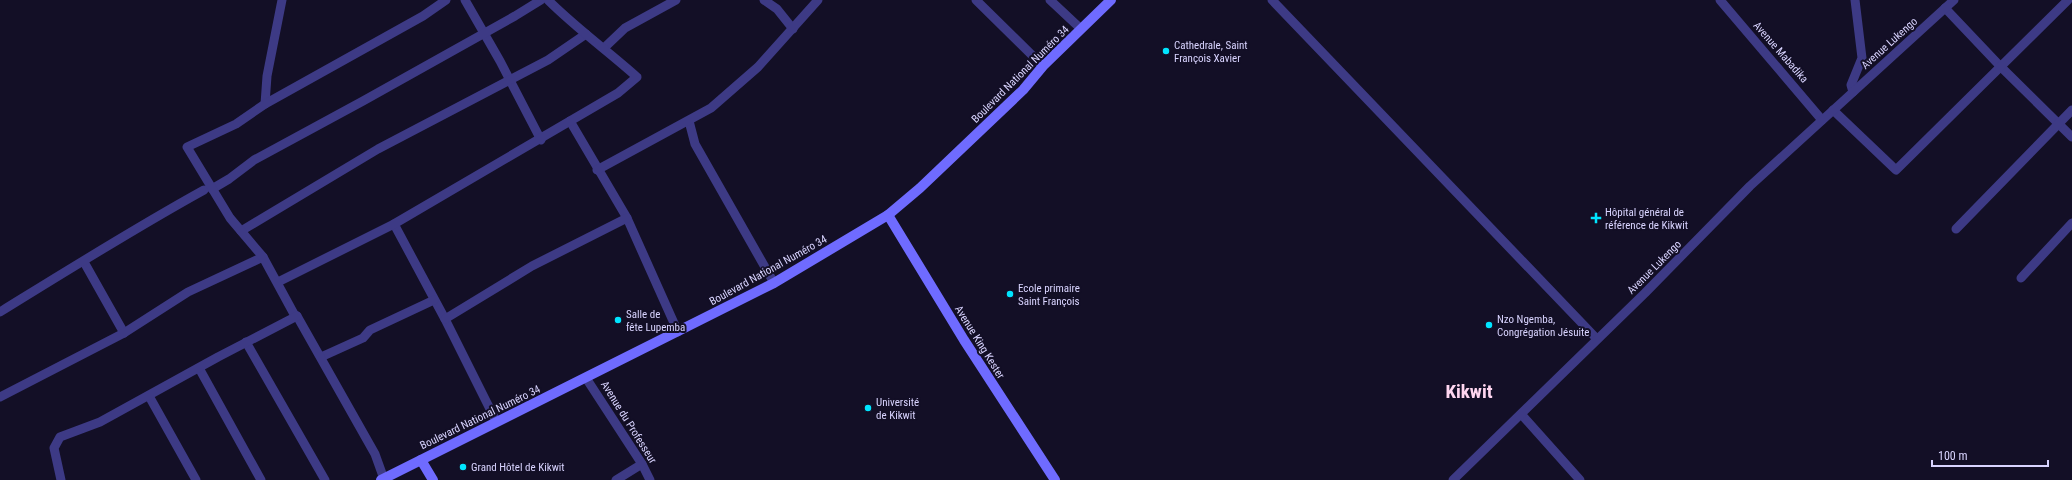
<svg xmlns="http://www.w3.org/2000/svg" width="2072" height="480" font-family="'Roboto Condensed',sans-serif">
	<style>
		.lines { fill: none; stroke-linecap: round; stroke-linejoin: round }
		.street { stroke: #3d3a85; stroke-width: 9 }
		.secondary { stroke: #6f6bff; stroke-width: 10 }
		.poi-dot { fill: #00e5ff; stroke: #130f26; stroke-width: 1.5 }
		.labels { text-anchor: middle; stroke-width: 4; stroke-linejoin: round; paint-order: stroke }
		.street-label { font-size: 11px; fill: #d9d4ff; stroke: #130f26 }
		.poi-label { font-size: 11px; fill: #d9d4ff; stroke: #130f26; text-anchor: start }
		.town-label { font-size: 19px; font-weight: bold; fill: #ffd6f0; stroke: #130f26 }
	</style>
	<rect width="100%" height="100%" fill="#130f26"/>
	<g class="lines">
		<g class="street">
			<path d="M465,0L500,61L541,140"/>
			<path d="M764,0L777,9L793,29"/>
			<path d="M976,0L1043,66"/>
			<path d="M1050,0L1081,29"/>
			<path d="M1272,0L1597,339"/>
			<path d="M1720,0L1822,120"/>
			<path d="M1945,8L2000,66L2072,137"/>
			<path d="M604,48L625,28L676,0"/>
			<path d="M1853,92L1851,85L1862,58L1855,0"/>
			<path d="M265,104L267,76L282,0"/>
			<path d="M1833,110L1896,170L2068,0"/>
			<path d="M570,121L627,218L678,332"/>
			<path d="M689,121L695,144L774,283"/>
			<path d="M597,170L711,108L758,67L818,0"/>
			<path d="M212,189L229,179L254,160L363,101L515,16L541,0"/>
			<path d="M394,224L445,319L496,421"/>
			<path d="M1956,229L2072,110"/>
			<path d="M241,231L378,149L548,60L586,34"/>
			<path d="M84,262L124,333"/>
			<path d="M2021,278L2072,223"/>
			<path d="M278,282L394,224L618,93L637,77C608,51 576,28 548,0"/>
			<path d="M0,312C68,270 135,228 204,190"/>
			<path d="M445,319L532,266L627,218"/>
			<path d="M246,342L325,480"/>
			<path d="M321,357L363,338L370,330L434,300"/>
			<path d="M199,368L261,480"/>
			<path d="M586,378L642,464L650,480"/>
			<path d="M149,396L196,480"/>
			<path d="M0,397L124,333L188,292L263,257"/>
			<path d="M1521,414L1580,480"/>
			<path d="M384,479L375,454L297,316L294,314L263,257L230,218L187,147L236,124L265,104L423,16L446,0"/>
			<path d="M61,480L54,448L60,437L100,422L218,357L297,316"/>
			<path d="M616,480L642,464"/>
			<path d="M1453,480L1645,293L1750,186L1954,0"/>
		</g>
		<g class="secondary">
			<path d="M888,215L964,340L1055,480"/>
			<path d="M421,460L433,480"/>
			<path d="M381,480L774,283L888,215L920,188L1023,90L1043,66L1111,0"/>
		</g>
	</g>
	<g class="poi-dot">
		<circle cx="1166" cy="51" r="4"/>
		<path d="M1594 212h4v4h4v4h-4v4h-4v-4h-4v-4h4z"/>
		<circle cx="1010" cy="294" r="4"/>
		<circle cx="618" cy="320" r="4"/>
		<circle cx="1489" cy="325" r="4"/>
		<circle cx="868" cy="408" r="4"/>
		<circle cx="463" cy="467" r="4"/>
	</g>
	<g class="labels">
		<g class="street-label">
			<text transform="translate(1889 43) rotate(-42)" y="4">Avenue Lukengo</text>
			<text transform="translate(1781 52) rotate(49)" y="4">Avenue Mabadika</text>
			<text transform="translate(1020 74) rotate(-45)" y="4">Boulevard National Numéro 34</text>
			<text transform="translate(1654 267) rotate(-45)" y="4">Avenue Lukengo</text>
			<text transform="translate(768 270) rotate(-29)" y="4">Boulevard National Numéro 34</text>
			<text transform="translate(980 342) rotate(58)" y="4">Avenue King Kester</text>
			<text transform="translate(480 417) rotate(-26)" y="4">Boulevard National Numéro 34</text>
			<text transform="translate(629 422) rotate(58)" y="4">Avenue du Professeur</text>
		</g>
		<g class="poi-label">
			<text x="1174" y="49">Cathedrale, Saint<tspan x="1174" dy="13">François Xavier</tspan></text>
			<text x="1605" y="216">Hôpital général de<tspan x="1605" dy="13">référence de Kikwit</tspan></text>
			<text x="1018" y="292">Ecole primaire<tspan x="1018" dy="13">Saint François</tspan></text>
			<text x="626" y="318">Salle de<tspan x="626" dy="13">fête Lupemba</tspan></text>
			<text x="1497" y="323">Nzo Ngemba,<tspan x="1497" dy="13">Congrégation Jésuite</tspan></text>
			<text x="876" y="406">Université<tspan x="876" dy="13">de Kikwit</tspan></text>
			<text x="471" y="471">Grand Hôtel de Kikwit</text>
		</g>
		<g class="town-label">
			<text x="1469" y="398">Kikwit</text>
		</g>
	</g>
	<path d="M1932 460v6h116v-6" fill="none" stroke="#d9d4ff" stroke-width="2"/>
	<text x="1938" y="460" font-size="12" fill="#d9d4ff" stroke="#130f26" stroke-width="3" paint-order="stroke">100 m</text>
</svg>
